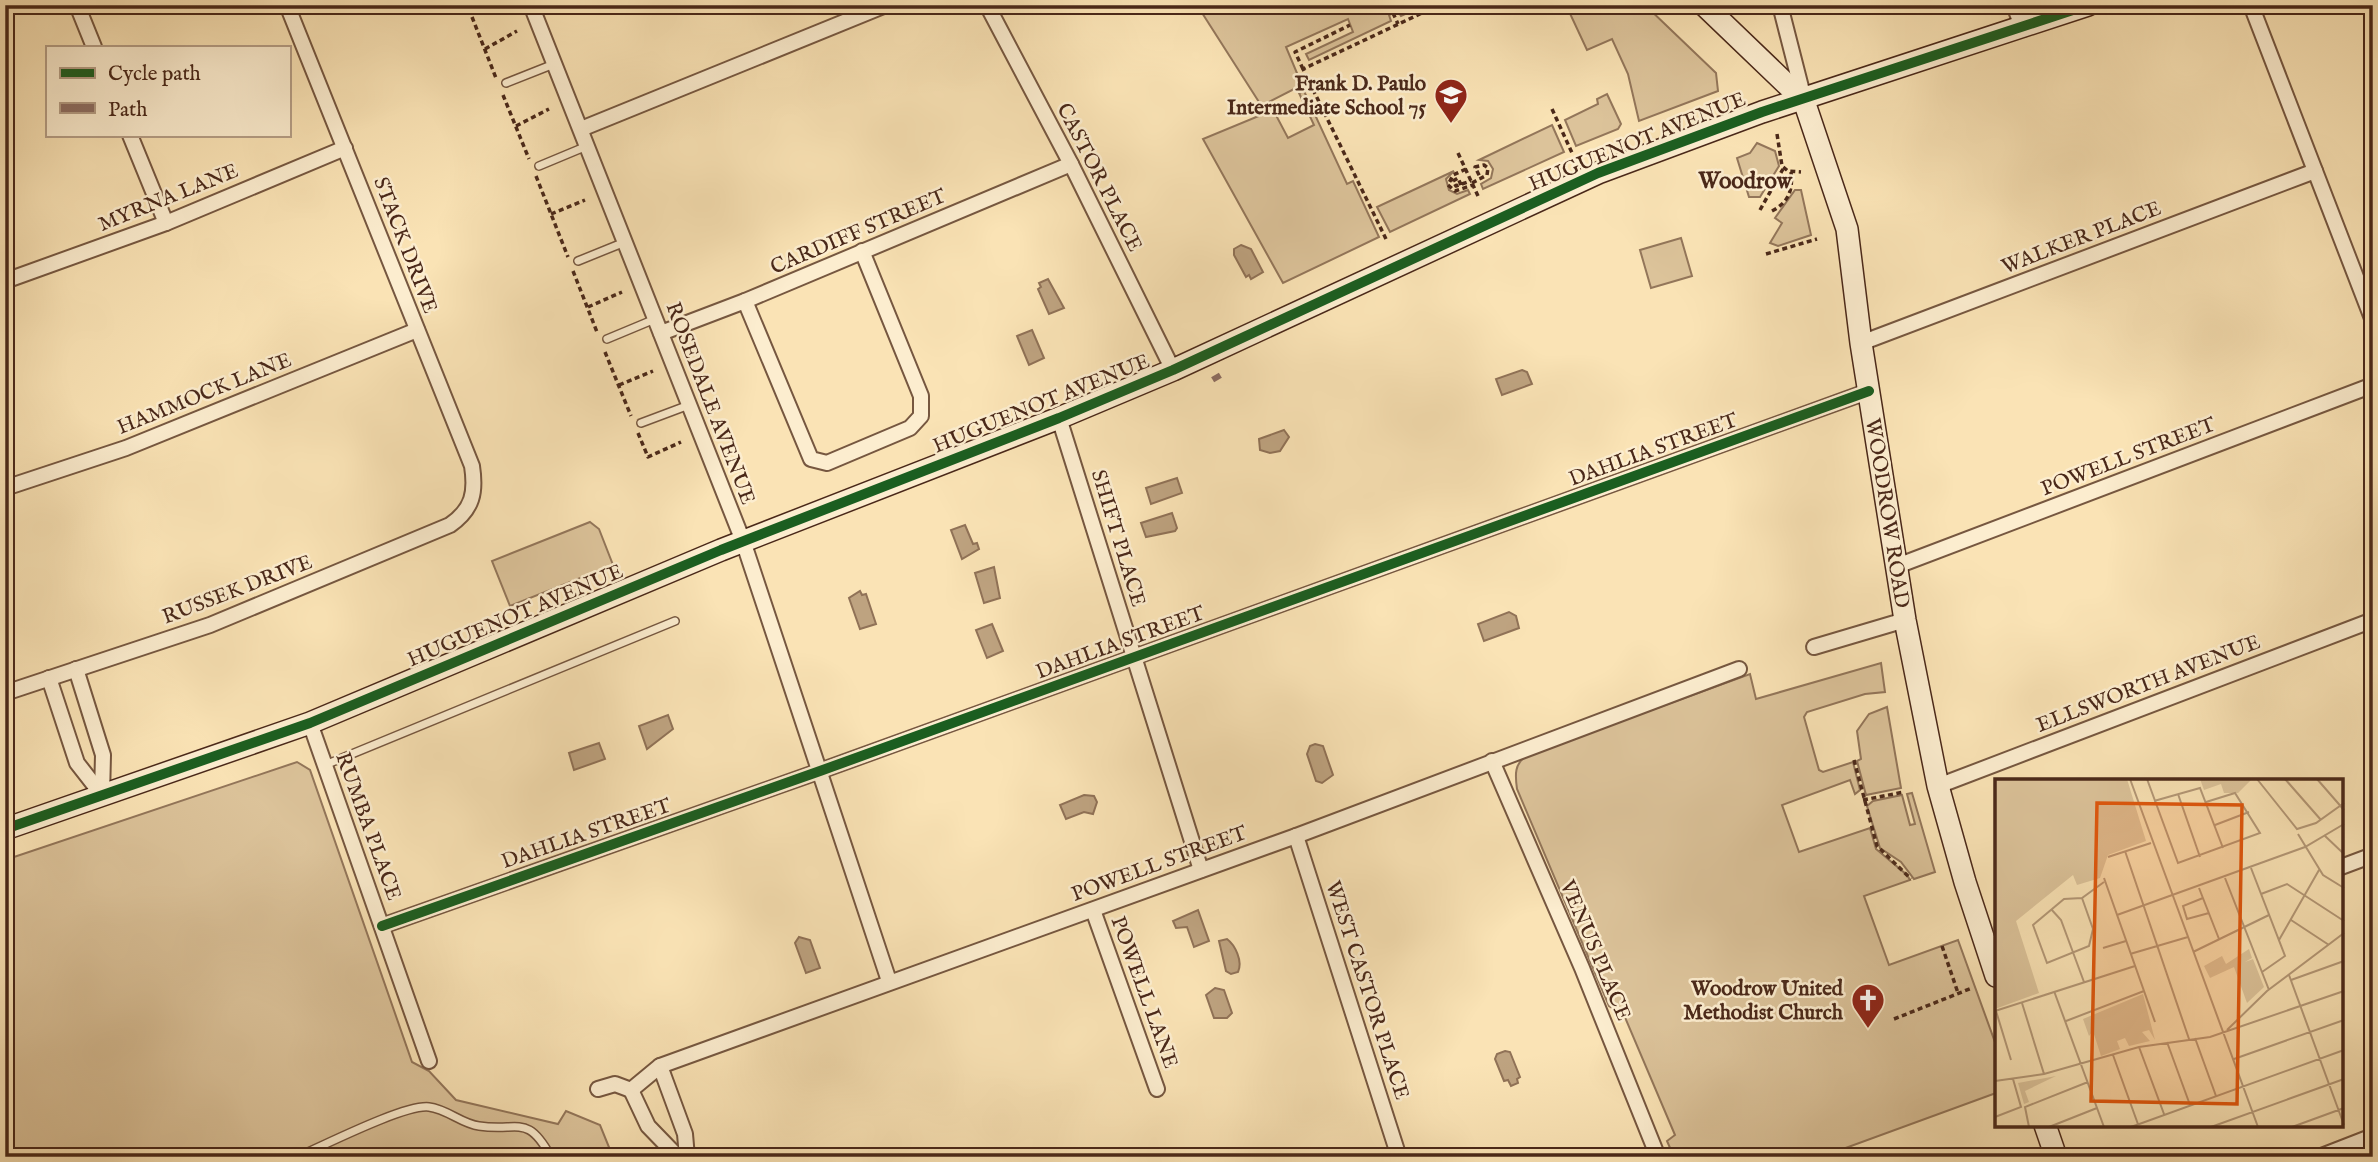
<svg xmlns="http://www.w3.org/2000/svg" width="2378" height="1162" font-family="'IM FELL English',serif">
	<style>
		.green { fill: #dcc39a; stroke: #93765a; stroke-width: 2 }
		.water { fill: #bea380; stroke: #907257; stroke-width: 2 }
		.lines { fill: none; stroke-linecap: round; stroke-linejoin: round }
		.lane-casing { stroke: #765740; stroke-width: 10 }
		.street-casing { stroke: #765740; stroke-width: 18 }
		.secondary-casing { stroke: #4a2819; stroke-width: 24 }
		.path { stroke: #4a2819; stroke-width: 3.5; stroke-dasharray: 5 3.5; stroke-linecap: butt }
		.lane { stroke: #fcedcf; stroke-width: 7 }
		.street { stroke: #fcedcf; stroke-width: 14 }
		.secondary { stroke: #fcedcf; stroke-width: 21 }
		.quiet { stroke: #8d6e63; stroke-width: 9; stroke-dasharray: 18 9; stroke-linecap: butt }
		.cycleway-casing { stroke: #fcedcf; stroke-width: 15 }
		.cycleway { stroke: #1b5e20; stroke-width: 10 }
		.labels { text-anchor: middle; stroke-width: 5; stroke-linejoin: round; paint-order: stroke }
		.poi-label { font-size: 21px; font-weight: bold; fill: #4a2819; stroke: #fcedcf; text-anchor: end }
		.street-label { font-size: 21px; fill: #4a2819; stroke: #fcedcf }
		.neighbourhood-label { font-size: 23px; font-weight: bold; fill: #4a2819; stroke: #fcedcf }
		.inset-road { fill: none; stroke: #b49877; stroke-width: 2 }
		.view { fill: #e0570d; fill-opacity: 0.15; stroke: #e0570d; stroke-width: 3.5 }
		.inset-edge { fill: none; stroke: #4a2819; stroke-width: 3.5 }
	</style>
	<rect width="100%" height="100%" fill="#fae3b5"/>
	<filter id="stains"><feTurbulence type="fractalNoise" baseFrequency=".00286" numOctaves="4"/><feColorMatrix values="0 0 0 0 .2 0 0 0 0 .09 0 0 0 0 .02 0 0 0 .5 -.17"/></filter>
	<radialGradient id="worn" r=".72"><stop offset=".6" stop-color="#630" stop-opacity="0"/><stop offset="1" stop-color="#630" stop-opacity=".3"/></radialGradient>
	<g class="green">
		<path d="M1197,5H1425L1401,16L1398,11L1389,15L1391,21L1309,60L1306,54L1353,32L1348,19L1286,47L1302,85L1269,102L1288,138L1314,125L1299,93L1304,91L1347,184L1353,181L1379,237L1283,283L1203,139L1266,113Z"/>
		<path d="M1566,5H1645L1716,73L1718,91L1639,121L1628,74L1612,39L1587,50Z"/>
		<path d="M1607,94L1621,124L1618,129L1576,146L1565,120L1598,104L1597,99Z"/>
		<path d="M1552,125L1564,152L1483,189L1481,184L1491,178L1493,169L1488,161L1479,160Z"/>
		<path d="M1757,143L1775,151L1779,166L1760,197H1749L1737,158L1750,153Z"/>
		<path d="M1454,171L1446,179L1449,190L1457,194L1468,190L1470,194L1390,232L1377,207Z"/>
		<path d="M1795,190H1801L1811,235L1778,246L1770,243L1782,223L1775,218Z"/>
		<path d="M1681,238L1692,276L1651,288L1640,250Z"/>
		<path d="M590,522L599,529L613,565L510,606L492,561Z"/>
		<path d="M1881,663L1885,692L1865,694L1807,712L1804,717L1819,770L1823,772L1853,762L1860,790L1855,794L1850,780L1782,805L1799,852L1870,828L1876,849L1907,875L1910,880L1864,896L1889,965L1958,940L1996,1045V1093L1821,1157H1674L1667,1141L1675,1135L1624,1015L1609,1006L1517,789C1515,775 1514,763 1528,755L1750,674L1756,699Z"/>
		<path d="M1887,707L1901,788L1866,795L1857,761L1861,759L1857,731L1869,714Z"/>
		<path d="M297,762L310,770L412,1062L429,1071L456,1100L558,1124L566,1111L600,1125L613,1157H5V860Z"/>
		<path d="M1912,793L1935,872L1914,879L1901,862L1880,848L1867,806L1873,801L1902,795L1910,825L1915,824L1907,794Z"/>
	</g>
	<g class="water">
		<path d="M1241,245L1251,249L1263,272L1251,279L1249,275L1246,277L1234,255V249Z"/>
		<path d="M1048,279L1064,308L1049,314L1038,289L1041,287L1039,283Z"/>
		<path d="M1032,330L1044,358L1029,365L1017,336Z"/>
		<path d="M1522,370L1527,372L1532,384L1502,395L1496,379Z"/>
		<path d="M1284,430L1289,437L1280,451L1270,453L1260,450L1259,439Z"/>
		<path d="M1177,478L1182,493L1151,504L1146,488Z"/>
		<path d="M1172,513L1177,528L1175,531L1146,537L1141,523Z"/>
		<path d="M965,525L973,544L977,543L979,549L962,559L951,530Z"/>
		<path d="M994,567L1000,598L984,603L975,573Z"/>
		<path d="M860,591L862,595L866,594L876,624L860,629L849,598Z"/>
		<path d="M1509,612L1516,616L1519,628L1484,641L1478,624Z"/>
		<path d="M992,624L1003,651L987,658L976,630Z"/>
		<path d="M668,715L673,729L647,749L639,726Z"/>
		<path d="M599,743L605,759L574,770L569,753Z"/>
		<path d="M1315,744L1323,746L1333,775L1322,783L1316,781L1307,754L1310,746Z"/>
		<path d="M1084,795L1094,796L1097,802L1093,814L1084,812L1066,819L1060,805Z"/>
		<path d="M1198,910L1209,941L1194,947L1187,927L1176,928L1173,921Z"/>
		<path d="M799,937L810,940L820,968L806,973L795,943Z"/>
		<path d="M1227,939C1235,945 1243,961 1238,972L1231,974L1226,971L1219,941Z"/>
		<path d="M1215,988L1224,990L1232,1013L1227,1018H1214L1206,995Z"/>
		<path d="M1505,1051L1510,1052L1520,1077L1517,1079L1518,1083L1511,1086L1508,1080L1504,1081L1495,1059L1497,1054Z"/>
	</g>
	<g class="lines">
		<defs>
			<g id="lane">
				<path d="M474,6L476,5"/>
				<path d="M506,83L554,64"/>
				<path d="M539,166L587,146"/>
				<path d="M578,261L625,242"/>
				<path d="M607,339L655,319"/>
				<path d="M641,423L689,405"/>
				<path d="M325,765L675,621"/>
				<path d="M297,1157C323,1146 405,1104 429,1107C447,1109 462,1124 479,1126C519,1132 527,1113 551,1157"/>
			</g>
			<g id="street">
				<path d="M77,5L94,47"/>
				<path d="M531,5L743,541L889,981"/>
				<path d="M987,5L1071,164L1173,370"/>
				<path d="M1780,5L1804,99"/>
				<path d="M2014,5L2023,29"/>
				<path d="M2251,5L2373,321"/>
				<path d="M581,129L886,5"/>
				<path d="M130,135L166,223"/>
				<path d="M5,281L166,223L345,148"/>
				<path d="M745,301L811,459L827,463L910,428L921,416V396L862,251"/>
				<path d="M661,333L745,301L1071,164"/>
				<path d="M1861,343L2315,171"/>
				<path d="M1059,418L1201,870"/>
				<path d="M5,488L126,448L417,330"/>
				<path d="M1897,566L2373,385"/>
				<path d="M1814,647L1905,620"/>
				<path d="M76,669L103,755L102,795"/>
				<path d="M49,678L77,763L102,795"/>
				<path d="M5,693L210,625L450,525C473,509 476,492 472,466L287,5"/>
				<path d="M310,723L429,1061"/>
				<path d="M1492,761L1582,968L1658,1157"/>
				<path d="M1938,786L2373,620"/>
				<path d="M1296,836L1399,1157"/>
				<path d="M2341,867L2373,855"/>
				<path d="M1093,910L1157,1089"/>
				<path d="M382,926L820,771L1869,391"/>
				<path d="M660,1066L685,1134L687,1157"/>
				<path d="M598,1089L615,1084L631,1090L660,1066L1296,836L1739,669"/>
				<path d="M631,1090L648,1126L678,1157"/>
				<path d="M2319,1157L2373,1136"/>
			</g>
			<g id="secondary">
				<path d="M1704,5L1804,101L1847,229L1861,343L1905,620L1938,786L1965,882L1996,976"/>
				<path d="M5,829L310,723L721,550L1059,418L1173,370L1598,173L1762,112L2088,5"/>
				<path d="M2045,1125L2056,1157"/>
			</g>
		</defs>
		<use href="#lane" class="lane-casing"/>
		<use href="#street" class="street-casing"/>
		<use href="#secondary" class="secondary-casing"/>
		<g class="path">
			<path d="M1393,13L1398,24"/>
			<path d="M472,17L496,78"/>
			<path d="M485,49L517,31"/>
			<path d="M1303,69L1295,52L1350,25"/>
			<path d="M503,95L529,159"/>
			<path d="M1552,109L1573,155"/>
			<path d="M516,126L549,109"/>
			<path d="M1777,134L1782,166L1788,171L1801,172"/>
			<path d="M1458,153L1478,196"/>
			<path d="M1466,169L1453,175L1448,185L1455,191L1473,185"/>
			<path d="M536,176L568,257"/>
			<path d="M1472,183L1487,175L1488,168L1484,165L1475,167L1481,179"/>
			<path d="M1461,185L1458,178L1453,181L1456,186L1471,181"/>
			<path d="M1760,210L1783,169"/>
			<path d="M1772,211C1789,202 1793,190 1791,172"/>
			<path d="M551,214L585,200"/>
			<path d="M1386,239L1303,69L1439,5"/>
			<path d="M1766,254L1817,239"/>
			<path d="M573,271L597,332"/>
			<path d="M588,307L622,292"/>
			<path d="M605,352L631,416"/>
			<path d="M619,385L653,371"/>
			<path d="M638,433L648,457L681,442"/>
			<path d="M1854,760L1877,846L1911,879"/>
			<path d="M1863,800L1904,792"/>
			<path d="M1942,946L1958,993"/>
			<path d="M1894,1019L1972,988"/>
		</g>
		<use href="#lane" class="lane"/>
		<use href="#street" class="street"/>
		<use href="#secondary" class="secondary"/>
		<path class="quiet" d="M1215,375L1218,380"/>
		<defs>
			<g id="cycleway">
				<path d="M5,829L310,723L721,550L1059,418L1173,370L1598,173L1762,112L2088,5"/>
				<path d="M382,926L820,771L1869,391"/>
			</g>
		</defs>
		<use href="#cycleway" class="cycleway-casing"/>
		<use href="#cycleway" class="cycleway"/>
	</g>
	<defs>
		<symbol id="school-pin" viewBox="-11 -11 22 30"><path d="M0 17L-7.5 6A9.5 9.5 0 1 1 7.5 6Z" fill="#8f2418" stroke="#fcedcf"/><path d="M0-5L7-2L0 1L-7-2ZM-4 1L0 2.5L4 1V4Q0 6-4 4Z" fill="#fff"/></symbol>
		<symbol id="church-pin" viewBox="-11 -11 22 30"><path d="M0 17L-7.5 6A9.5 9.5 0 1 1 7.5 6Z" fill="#8f2418" stroke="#fcedcf"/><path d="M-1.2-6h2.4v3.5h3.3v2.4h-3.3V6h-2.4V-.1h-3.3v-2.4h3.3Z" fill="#fff"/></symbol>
	</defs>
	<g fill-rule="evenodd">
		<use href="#school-pin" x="1432" y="76" width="38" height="52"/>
		<use href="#church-pin" x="1849" y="981" width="38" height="52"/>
	</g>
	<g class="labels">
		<g class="poi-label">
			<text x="1426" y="90">Frank D. Paulo<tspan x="1426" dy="24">Intermediate School 75</tspan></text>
			<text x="1843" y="995">Woodrow United<tspan x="1843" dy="24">Methodist Church</tspan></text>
		</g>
		<g class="street-label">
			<text transform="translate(1637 141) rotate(-22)" y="7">HUGUENOT AVENUE</text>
			<text transform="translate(1100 177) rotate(63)" y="7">CASTOR PLACE</text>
			<text transform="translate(168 197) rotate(-22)" y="7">MYRNA LANE</text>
			<text transform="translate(858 231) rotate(-23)" y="7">CARDIFF STREET</text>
			<text transform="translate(2081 237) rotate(-21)" y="7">WALKER PLACE</text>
			<text transform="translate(406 245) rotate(69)" y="7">STACK DRIVE</text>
			<text transform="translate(204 393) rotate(-22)" y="7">HAMMOCK LANE</text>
			<text transform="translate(711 403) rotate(69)" y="7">ROSEDALE AVENUE</text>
			<text transform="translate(1041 403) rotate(-22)" y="7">HUGUENOT AVENUE</text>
			<text transform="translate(1653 449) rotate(-20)" y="7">DAHLIA STREET</text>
			<text transform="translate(2128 456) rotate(-21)" y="7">POWELL STREET</text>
			<text transform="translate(1888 513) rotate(81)" y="7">WOODROW ROAD</text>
			<text transform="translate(1119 538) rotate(73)" y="7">SHIFT PLACE</text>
			<text transform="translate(237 589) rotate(-21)" y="7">RUSSEK DRIVE</text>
			<text transform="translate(515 615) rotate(-23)" y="7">HUGUENOT AVENUE</text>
			<text transform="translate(1120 642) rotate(-20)" y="7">DAHLIA STREET</text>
			<text transform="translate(2148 683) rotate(-21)" y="7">ELLSWORTH AVENUE</text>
			<text transform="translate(369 826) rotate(70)" y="7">RUMBA PLACE</text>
			<text transform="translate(586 833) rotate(-19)" y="7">DAHLIA STREET</text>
			<text transform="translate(1159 863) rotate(-20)" y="7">POWELL STREET</text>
			<text transform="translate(1596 950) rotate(67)" y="7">VENUS PLACE</text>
			<text transform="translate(1368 990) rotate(72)" y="7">WEST CASTOR PLACE</text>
			<text transform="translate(1145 992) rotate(70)" y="7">POWELL LANE</text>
		</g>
		<g class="neighbourhood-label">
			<text x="1745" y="188">Woodrow</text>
		</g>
	</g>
	<g transform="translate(1995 779)">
		<rect width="348" height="348" fill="#fae3b5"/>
		<path d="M0,0H132L151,62L113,76L105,99L82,106L78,96L21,142L44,214L0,230ZM205,0H257L243,14H229L226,5L209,11ZM254,170L257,179L250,183L258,180L269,208L252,224L239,188L215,199L209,187L227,177L231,185ZM148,215L160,261L154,251L147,253L155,262L134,267L130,259L122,262L125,270L106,277L98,252L94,257L88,240ZM61,297L30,312L34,323L29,325L23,304Z" fill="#dcc39a"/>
		<path class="inset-road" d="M135,0L263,348M152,0L183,84L265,54L240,14L211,23M262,0L302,50L321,44L349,24M290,0L326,41M322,0L349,31M183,15L205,78M159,22L205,9L228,69M220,46L254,33M303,55L328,96L349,109M329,56L349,75M130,72L194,260M113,78L156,64M256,89L290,177L267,193M109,99L160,243M230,99L274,211M204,109L224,160M266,115L292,105L349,142M87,119L98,150L94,167L52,184L38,146L69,120L87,119L109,103M208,119L188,127L192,140L214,134M56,130L66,141L89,203M122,136L310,68L349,45M296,141L334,166M284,161L324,91M108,169L131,162M198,173L274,136M135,175L193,158M294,196L349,346M296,201L349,182M59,212L109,348M27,224L49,295M0,232L140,187M1,232L16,281M71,242L149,212M232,251L272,212L349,154M200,259L221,317M172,263L195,326M144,268L169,335M118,276L144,348M239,280L349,241M0,302L49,295L144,268L215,258L349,212M0,338L26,328L18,300M34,348L30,328L93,303M54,348L102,329M136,348L349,271M216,348L349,300M297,348L349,329"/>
		<path class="view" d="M102,24L247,26L242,325L96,322Z"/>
		<rect width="348" height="348" class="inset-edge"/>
	</g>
	<rect width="2378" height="1162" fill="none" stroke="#fae3b5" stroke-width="28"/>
	<rect x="7" y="7" width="2364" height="1148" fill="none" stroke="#4a2819" stroke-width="3.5"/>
	<rect x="14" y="14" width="2350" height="1134" fill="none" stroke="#4a2819" stroke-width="2"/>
	<rect x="46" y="46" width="245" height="91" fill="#fcedcf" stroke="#b59e86" stroke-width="2"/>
	<rect x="60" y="68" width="35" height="10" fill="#1b5e20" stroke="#b59e86" stroke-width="2"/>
	<text x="108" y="80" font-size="21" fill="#4a2819">Cycle path</text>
	<rect x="60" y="103" width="35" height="10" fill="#8d6e63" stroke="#b59e86" stroke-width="2"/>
	<text x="108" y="116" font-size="21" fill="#4a2819">Path</text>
	<rect width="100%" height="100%" filter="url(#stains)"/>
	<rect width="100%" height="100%" fill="url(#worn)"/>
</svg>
